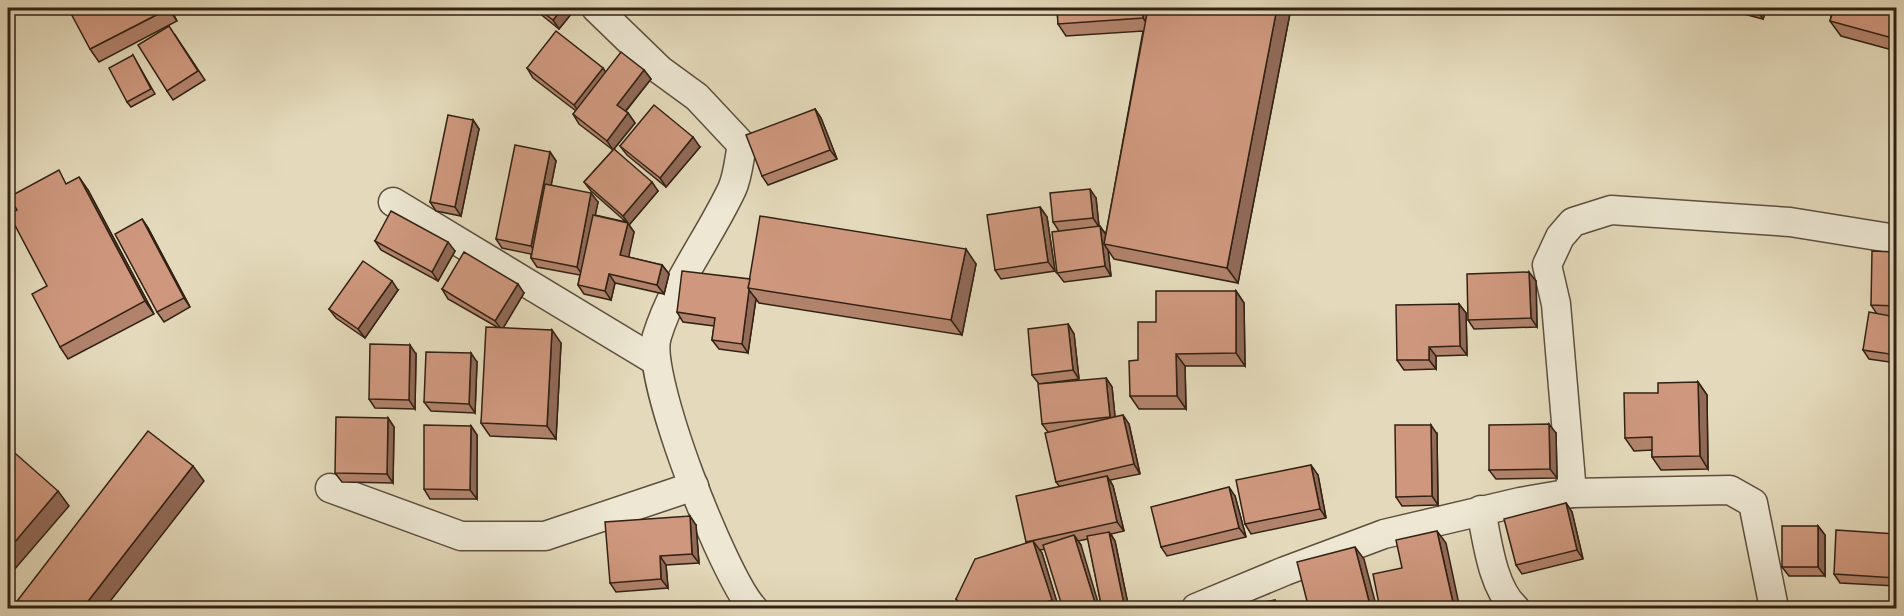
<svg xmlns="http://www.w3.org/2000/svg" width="1904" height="616" font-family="'Old Standard TT',serif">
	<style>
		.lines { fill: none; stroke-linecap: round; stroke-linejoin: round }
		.minor-casing { stroke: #5e4f3e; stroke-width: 31 }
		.minor { stroke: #ede7d3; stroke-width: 28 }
		.wall { fill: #b2836c; stroke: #322114; stroke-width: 1.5 }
		.shaded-wall { fill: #916a58; stroke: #322114; stroke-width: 1.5 }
		.building { fill: #cf987e; stroke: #322114; stroke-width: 1.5 }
	</style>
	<rect width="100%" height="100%" fill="#e4dabb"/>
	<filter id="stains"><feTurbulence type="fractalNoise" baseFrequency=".00333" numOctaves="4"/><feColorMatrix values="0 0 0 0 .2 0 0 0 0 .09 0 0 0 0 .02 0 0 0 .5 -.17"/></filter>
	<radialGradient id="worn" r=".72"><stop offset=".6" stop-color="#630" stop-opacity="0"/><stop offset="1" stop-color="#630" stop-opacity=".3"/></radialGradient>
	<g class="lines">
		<defs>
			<g id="minor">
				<path d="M596,8L660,70L697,97L742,145C739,159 738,176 732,189C709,238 673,284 657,336C644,375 724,577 753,608"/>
				<path d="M393,202L656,361"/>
				<path d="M330,488L461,536H545L694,486"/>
				<path d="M1572,493L1556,304L1547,265L1560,237L1573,222L1611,210L1790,222L1896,239"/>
				<path d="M1481,510C1487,539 1492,587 1515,608"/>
				<path d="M1196,608L1285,571L1384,534L1520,502L1572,493L1730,490L1753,503L1774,608"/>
			</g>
		</defs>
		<use href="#minor" class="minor-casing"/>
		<use href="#minor" class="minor"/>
	</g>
	<g class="wall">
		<path d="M170,8L177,21L99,62L90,49Z"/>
		<path d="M533,8H576L559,29Z"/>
		<path d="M1057,8H1291L1238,283L1114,259L1108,250L1111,276L1064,282L1057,273L1059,231L1053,222L1096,198L1099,226L1106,234L1143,31L1066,36L1058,24Z"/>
		<path d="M1724,8H1767L1763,19L1725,9Z"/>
		<path d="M1815,8H1896V51L1841,36L1830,21L1832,12Z"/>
		<path d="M175,35L205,80L173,100L167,91Z"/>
		<path d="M133,55L155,94L131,107L127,102Z"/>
		<path d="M527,68L606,72L644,70L651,79L626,111L628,113L635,123L614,149L658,191L629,225L634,232L628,257L662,265L669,274L664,294L615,283L611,300L584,294L578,285L580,275L537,267L531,258V254L502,248L496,239L550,152L556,161L551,185L598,202L595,215L626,222L591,191L584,182L613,150L579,124L573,114L576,111L533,78Z"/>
		<path d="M815,109L821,118L837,159L768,185L762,176Z"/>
		<path d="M473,120L479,129L461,216L436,211L430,202Z"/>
		<path d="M620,146L700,147L666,187L627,155Z"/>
		<path d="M68,183L88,190L154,314L68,359L60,347Z"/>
		<path d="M1040,207L1047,217L1055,271L1001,279L995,270Z"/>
		<path d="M142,219L148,228L190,307L164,322L157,312Z"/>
		<path d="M375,241L455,251L438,281L381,250Z"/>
		<path d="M1896,252V363L1869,359L1863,350L1877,314L1871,305Z"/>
		<path d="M976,264L962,335L759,303L756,299L748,353L719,349L712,340L714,326L683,322L677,312L750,279Z"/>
		<path d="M1536,281L1537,327L1474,329L1468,320Z"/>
		<path d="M442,289L524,293L503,328L561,343L556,439L490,436L481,423L497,327L448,299Z"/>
		<path d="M398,290L365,338L336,318L329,309Z"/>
		<path d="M1236,291L1244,303L1245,366H1185L1186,409H1139L1130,396L1138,360L1156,322Z"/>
		<path d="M1459,304L1466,313L1467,355L1436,356V369L1404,370L1397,360Z"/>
		<path d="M1068,324L1074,334L1079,379L1039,384L1032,375Z"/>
		<path d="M416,354L415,409L375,408L369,399Z"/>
		<path d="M477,362L475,413L431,411L424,402Z"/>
		<path d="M1106,378L1112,387L1115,417L1129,424L1140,474L1110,480L1113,486L1124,531L1111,534L1115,541L1129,609H1102L1088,539L1078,541L1081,545L1039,550L1042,553L1059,609H963L956,599L1027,543L1060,487L1056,482L1048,432L1042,424Z"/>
		<path d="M1698,382L1707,395L1708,469L1661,470L1652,457V450L1634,451L1625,438L1658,393Z"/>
		<path d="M388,418L394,427L393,483L342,482L335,473Z"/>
		<path d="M471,426L477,435V499H430L424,489Z"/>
		<path d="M1556,433L1557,478L1496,479L1489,470Z"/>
		<path d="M1437,434L1438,505L1402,506L1396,497Z"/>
		<path d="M1318,475L1326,518L1251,534L1245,524Z"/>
		<path d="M1235,496L1246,537L1167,556L1161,547Z"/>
		<path d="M1566,503L1572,512L1583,559L1522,574L1516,565Z"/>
		<path d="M696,525L699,563L666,565L668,588L616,592L610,583Z"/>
		<path d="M1818,526L1825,535V576H1789L1782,567Z"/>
		<path d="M1896,534V586L1840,583L1834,574Z"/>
	</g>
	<g class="shaded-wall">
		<path d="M168,8H170L177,21Z"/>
		<path d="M563,8H576L559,29L553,20Z"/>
		<path d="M1143,8H1151L1152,31L1143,18Z"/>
		<path d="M1277,8H1291L1238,283L1227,268Z"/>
		<path d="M1755,8H1767L1763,19Z"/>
		<path d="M603,68L609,77L580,114L574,105Z"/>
		<path d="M644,70L651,79L623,114L617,105Z"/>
		<path d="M815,109L821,118L837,159L830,150Z"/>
		<path d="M628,113L635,123L613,150L607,141Z"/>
		<path d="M473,120L479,129L461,216L455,207Z"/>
		<path d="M693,137L700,147L666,187L660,178Z"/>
		<path d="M550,152L556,161L537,255L531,246Z"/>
		<path d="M79,177L88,190L154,314L145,301Z"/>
		<path d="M652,182L658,191L629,225L634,232L627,265L620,255L628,223L623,216Z"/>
		<path d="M1090,189L1096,198L1099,227L1093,218Z"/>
		<path d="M591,193L598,202L583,276L577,267Z"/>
		<path d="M1040,207L1047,217L1055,271L1048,262Z"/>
		<path d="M142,219L148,228L190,307L184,298Z"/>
		<path d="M1100,226L1106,235L1104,244L1108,250L1111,276L1105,266Z"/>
		<path d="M448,242L455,251L438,281L432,272Z"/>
		<path d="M966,249L976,264L962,335L951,320Z"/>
		<path d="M662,265L669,274L664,294L657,285Z"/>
		<path d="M1529,272L1536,281L1537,327L1531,318Z"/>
		<path d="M609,274L615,283L611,300L605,291Z"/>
		<path d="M392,281L398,290L365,338L358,329Z"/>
		<path d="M518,284L524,293L502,330L495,321Z"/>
		<path d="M749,290L756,299L748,353L742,344Z"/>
		<path d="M1236,291L1244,303L1245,366L1236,353Z"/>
		<path d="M1459,304L1466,313L1467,355L1460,346Z"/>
		<path d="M1068,324L1074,334L1079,379L1073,370Z"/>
		<path d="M552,330L561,343L556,439L547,426Z"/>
		<path d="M410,345L416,354L415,409L409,400Z"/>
		<path d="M1429,347L1436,356V369L1429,360Z"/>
		<path d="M471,353L477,362L475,413L469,404Z"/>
		<path d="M1176,354L1185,366L1186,409L1177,396Z"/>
		<path d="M1106,378L1112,387L1116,426L1110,417Z"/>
		<path d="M1698,382L1707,395L1708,469L1700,456Z"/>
		<path d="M1123,415L1129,424L1140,474L1134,464Z"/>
		<path d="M388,418L394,427L393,483L387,474Z"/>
		<path d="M1549,424L1556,433L1557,478L1550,469Z"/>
		<path d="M1431,425L1437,434L1438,505L1432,496Z"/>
		<path d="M471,426L477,435V499L470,490Z"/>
		<path d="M1311,465L1318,475L1326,518L1320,509Z"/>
		<path d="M193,466L204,481L104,609H82Z"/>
		<path d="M1107,476L1113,486L1124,531L1117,522Z"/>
		<path d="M1229,487L1235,496L1246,537L1239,528Z"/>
		<path d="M58,491L69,506L13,571L8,564V550Z"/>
		<path d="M1566,503L1572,512L1583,559L1577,550Z"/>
		<path d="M690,516L696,525L699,563L692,554Z"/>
		<path d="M1818,526L1825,535V576L1818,567Z"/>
		<path d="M1437,531L1446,543L1460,609H1455L1454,607Z"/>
		<path d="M1109,532L1115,541L1129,609H1125Z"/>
		<path d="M1074,535L1081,545L1100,609H1097Z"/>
		<path d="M1033,541L1042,553L1059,609H1057L1052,600Z"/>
		<path d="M1355,547L1364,559L1377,609H1371Z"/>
		<path d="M660,556L666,565L668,588L661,579Z"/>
		<path d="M1275,600L1281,609H1276Z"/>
	</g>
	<g class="building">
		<path d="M68,8H168V9L90,49Z"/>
		<path d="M537,8H563L553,20Z"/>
		<path d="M1057,8H1143V18L1058,24Z"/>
		<path d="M1148,8H1277L1227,268L1104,244Z"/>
		<path d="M1834,8H1896V39L1830,21Z"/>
		<path d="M169,26L198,71L167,91L138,45Z"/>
		<path d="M556,31L603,68L574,105L527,68Z"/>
		<path d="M621,52L644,70L617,105L628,113L607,141L573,114Z"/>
		<path d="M133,55L151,89L127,102L109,68Z"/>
		<path d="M654,105L693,137L660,178L620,146Z"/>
		<path d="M815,109L830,150L762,176L746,135Z"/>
		<path d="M448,115L473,120L455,207L430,202Z"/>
		<path d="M515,145L550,152L531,246L496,239Z"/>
		<path d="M614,149L652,182L623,216L584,182Z"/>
		<path d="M59,170L66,184L79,177L145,301L60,347L32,294L47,286L9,214L17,210L9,197Z"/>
		<path d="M545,184L591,193L577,267L531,258Z"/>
		<path d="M1090,189L1093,218L1053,222L1050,193Z"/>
		<path d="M1040,207L1048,262L995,270L987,215Z"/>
		<path d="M391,211L448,242L432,272L375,241Z"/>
		<path d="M593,215L628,223L620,255L662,265L657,285L609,274L605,291L578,285Z"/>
		<path d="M760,216L966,249L951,320L748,288Z"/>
		<path d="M142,219L184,298L157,312L115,234Z"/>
		<path d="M1100,226L1105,266L1057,273L1052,232Z"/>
		<path d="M1872,251L1896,252V306L1871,305Z"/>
		<path d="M464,252L518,284L495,321L442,289Z"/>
		<path d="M363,261L392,281L358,329L329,309Z"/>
		<path d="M682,271L750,279L748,288L749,290L742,344L712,340L715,318L677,312Z"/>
		<path d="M1529,272L1531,318L1468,320L1467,274Z"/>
		<path d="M1156,291H1236V353L1176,354L1177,396H1130L1129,361L1138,360V322H1156Z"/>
		<path d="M1459,304L1460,346L1429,347V360H1397L1396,305Z"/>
		<path d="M1869,312L1896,317V355L1863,350Z"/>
		<path d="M1068,324L1073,370L1032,375L1028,329Z"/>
		<path d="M486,327L552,330L547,426L481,423Z"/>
		<path d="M370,344L410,345L409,400L369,399Z"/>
		<path d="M426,352L471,353L469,404L424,402Z"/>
		<path d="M1106,378L1110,417L1042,424L1038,384Z"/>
		<path d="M1698,382L1700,456L1652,457V437L1625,438L1624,393H1658V383Z"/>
		<path d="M1123,415L1134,464L1056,482L1045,433Z"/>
		<path d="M336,417L388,418L387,474L335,473Z"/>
		<path d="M1549,424L1550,469L1489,470V425Z"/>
		<path d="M424,425L471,426L470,490L424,489Z"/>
		<path d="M1395,425H1431L1432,496L1396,497Z"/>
		<path d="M148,431L193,466L82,609H11Z"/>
		<path d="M8,447L58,491L8,550Z"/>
		<path d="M1311,465L1320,509L1245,524L1236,480Z"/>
		<path d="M1107,476L1117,522L1026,542L1016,496Z"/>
		<path d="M1229,487L1239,528L1161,547L1151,507Z"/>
		<path d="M1566,503L1577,550L1516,565L1504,519Z"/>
		<path d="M690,516L692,554L660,556L661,579L610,583L605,522Z"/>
		<rect x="1782" y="526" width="36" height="41"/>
		<path d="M1836,530L1896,534V578L1834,574Z"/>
		<path d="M1437,531L1454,607L1448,609H1380L1373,574L1402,568L1396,540Z"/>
		<path d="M1109,532L1125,609H1102L1087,536Z"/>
		<path d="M1074,535L1097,609H1063L1043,545Z"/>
		<path d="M1033,541L1052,600L1026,609H965L956,599L975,559Z"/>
		<path d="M1355,547L1371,609H1309L1297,562Z"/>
		<path d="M1275,600L1276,609H1232V608Z"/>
	</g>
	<rect width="1904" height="616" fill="none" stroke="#e4dabb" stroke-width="30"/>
	<rect x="9" y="9" width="1886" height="598" fill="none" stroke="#322114" stroke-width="3"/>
	<rect x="15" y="15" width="1874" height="586" fill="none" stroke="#322114" stroke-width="1.5"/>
	<rect width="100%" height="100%" filter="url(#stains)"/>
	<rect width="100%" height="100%" fill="url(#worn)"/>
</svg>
